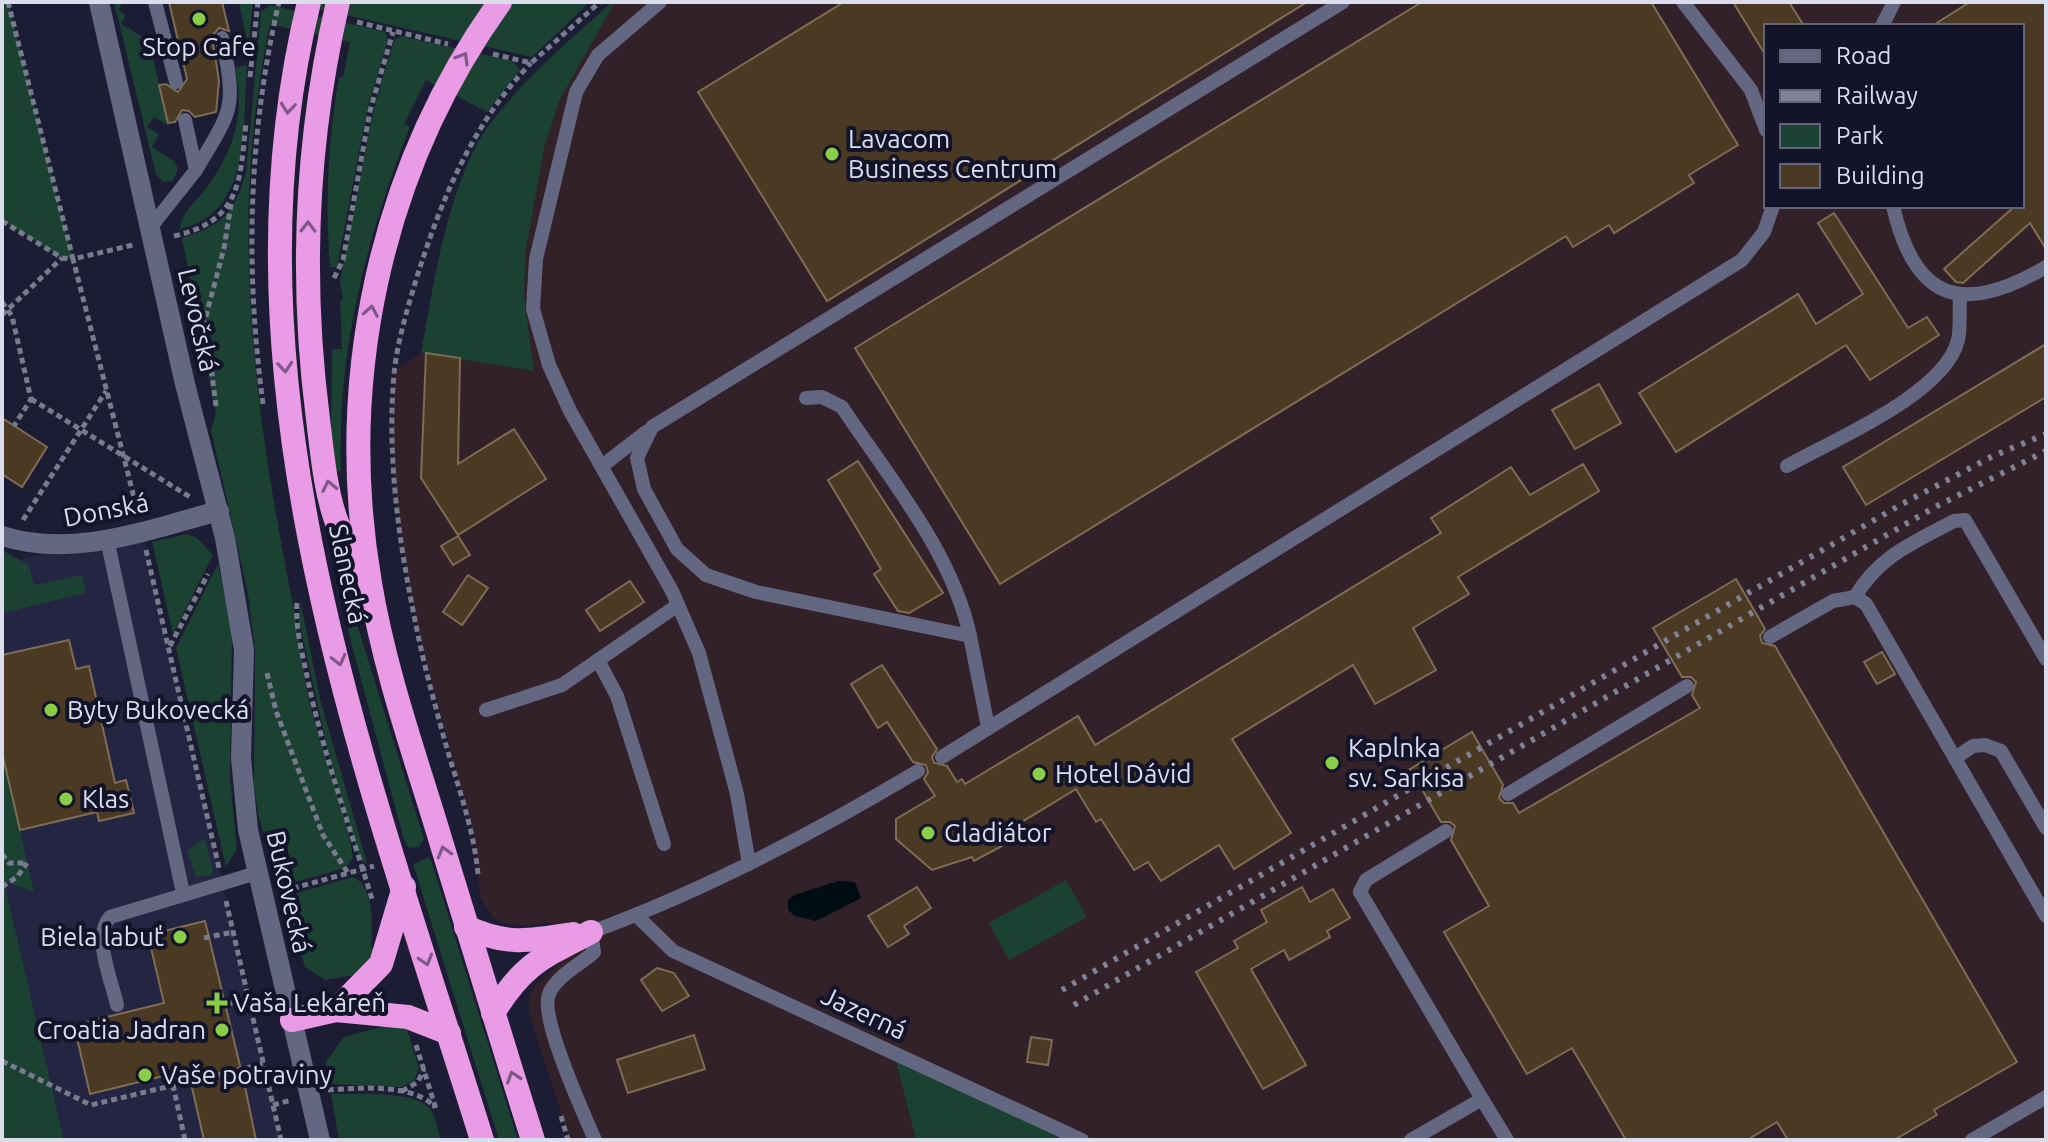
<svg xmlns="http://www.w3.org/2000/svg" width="2048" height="1142" font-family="Ubuntu,sans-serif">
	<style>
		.built { fill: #242542 }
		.industrial { fill: #332129; fill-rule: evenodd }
		.green { fill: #1b4132 }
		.water { fill: #000d13 }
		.building { fill: #4a3923; stroke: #7f6c55; stroke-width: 2 }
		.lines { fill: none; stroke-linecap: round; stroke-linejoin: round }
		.path { stroke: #787a8d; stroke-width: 5; stroke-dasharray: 6 4; stroke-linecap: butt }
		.lane { stroke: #646782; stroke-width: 14 }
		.street { stroke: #646782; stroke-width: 20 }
		.highway { stroke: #e99be5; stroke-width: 24 }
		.rail { stroke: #808295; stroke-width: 6; stroke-dasharray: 4 8; stroke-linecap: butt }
		.oneway { stroke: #7e5887 }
		.poi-dot { fill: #8ace47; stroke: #131429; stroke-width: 3 }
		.labels { text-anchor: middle; stroke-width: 8; stroke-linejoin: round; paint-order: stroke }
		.poi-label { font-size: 26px; fill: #dbdded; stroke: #131429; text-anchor: start }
		.street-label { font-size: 26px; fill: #dbdded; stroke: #131429 }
	</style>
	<rect width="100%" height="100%" fill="#1c1d34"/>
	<path class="built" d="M142,531L169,647L281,1140H64L2,872V564Z"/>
	<path class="industrial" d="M615,2H2046V1140H1082L895,1055L916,1140H570L529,1013V997L536,984L562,961L555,937L550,922L529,926L503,923L492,916L480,897L474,836L414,616L399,526L392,442L394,372L421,353L533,371L524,296L526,249L544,149L559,101ZM1766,26H2022V206H1766Z"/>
	<g class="green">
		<path d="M2,2H8L73,259L62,258L2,221Z"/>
		<path d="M114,2H123L118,10L126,15L121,24L145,38L150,46L169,126L154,117L147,127L159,134L152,147L174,161L178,168L173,181L163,182L156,174Z"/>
		<path d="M239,2H253L249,40L247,41Z"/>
		<path d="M288,2H590L532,57Z"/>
		<path d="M612,2H615L559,101L544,149L526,249L524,296L534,371L421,353C433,287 443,217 471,156C494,103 569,41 612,2Z"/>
		<path d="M270,5L385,32L388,39L367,111L337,267H330C325,203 328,140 339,77H343L350,42L270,24C228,221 254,405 292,600C299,633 302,668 309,701C322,753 345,806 353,858L345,868L280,886L258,814L254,786L255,650L248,593L211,430L216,413L182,238C221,226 235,214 246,172L261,12Z"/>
		<path d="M401,36L512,61L520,70L487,112L426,80L404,124L410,127C366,239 337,350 341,471H336L331,446L332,349H342L340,301L343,300L340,281L373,112L394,40Z"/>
		<path d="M247,65C242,125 253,212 180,229C181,214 194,203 203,192C233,154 246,116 235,68Z"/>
		<path d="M327,528L424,839L419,847L409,848L404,840L351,642Z"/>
		<path d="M187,534L197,538L213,555L173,634L152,542Z"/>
		<path d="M2,550L29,565L34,585L82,575L86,593L2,613Z"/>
		<path d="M218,564L232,629L230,779L237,849L226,867L176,648Z"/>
		<path d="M301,604L320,699L367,863L360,860L332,769L298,617Z"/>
		<path d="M2,752L34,892L4,881L64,1140H2Z"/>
		<path d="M205,838L213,871L210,875L196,877L187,851Z"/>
		<path d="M429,857L431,860L518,1140H499L413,864Z"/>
		<path d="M353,877C374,885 373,927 371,947L377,951L354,975L325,980L305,967L283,897Z"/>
		<path d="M1066,880L1087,917L1009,960L989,923Z"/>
		<path d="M386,1026H406L419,1068L414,1081L401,1087L329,1084L326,1062L344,1037Z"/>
		<path d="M894,1053L1082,1140H916Z"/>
		<path d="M331,1094C354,1095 416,1089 431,1110C436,1118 438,1131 441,1140H339Z"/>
	</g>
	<path class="water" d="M838,881L855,882L861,898L816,921L795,916L788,910V900L794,895Z"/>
	<g class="building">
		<path d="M169,2H222L229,31L219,28L212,36L219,81L216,112L195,117L189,111L182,110L175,122L168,123L159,85L166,84L178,92L187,79Z"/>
		<path d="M844,2H1307L827,301L698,92Z"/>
		<path d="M1422,2H1651L1738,145L1689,175L1694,183L1614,233L1609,225L1573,247L1566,236L1000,584L855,348Z"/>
		<path d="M1733,2H1789L1804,26H1766V56Z"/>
		<path d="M1970,2H2046V249L2030,223L1963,283L1956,282L1944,269L2015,206H2022V26H1932Z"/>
		<path d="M1834,213L1908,328L1927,317L1939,335L1870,380L1846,345L1676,452L1639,393L1798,294L1816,324L1863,294L1818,223Z"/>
		<path d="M2046,344V397L1866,505L1843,467Z"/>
		<path d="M426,353L460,358L458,464L514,429L546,479L458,535L421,478Z"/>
		<path d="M1599,384L1621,423L1575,449L1552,410Z"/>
		<path d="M2,418L47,447L22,487L2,474Z"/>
		<path d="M858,461L943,593L909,613L898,611L874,574L881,569L828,480Z"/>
		<path d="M1583,464L1599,491L1458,577L1469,594L1413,628L1436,670L1375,704L1353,665L1232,739L1291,833L1234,869L1219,845L1161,881L1148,862L1134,870L1101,819L1096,822L1076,789L997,837L1002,846L974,861L972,857L932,870L896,839V819L935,796L924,779L928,772L926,765L913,762L887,722L878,728L851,684L882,665L937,749L932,757L934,763L947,766L957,782L962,779L965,784L1078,716L1095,745L1441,533L1431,518L1511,467L1530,495Z"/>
		<path d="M458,536L470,555L453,565L441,546Z"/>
		<path d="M468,575L488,588L462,625L443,612Z"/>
		<path d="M1736,579L1765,629L1760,636L1762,643L1775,646L2017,1062L1934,1110L1937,1115L1894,1140H1788L1777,1122L1747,1140H1626L1572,1048L1527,1074L1444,932L1489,906L1451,840L1455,826L1450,822H1441L1410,769L1472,732L1503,785L1499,798L1504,803H1513L1519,813L1700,708L1692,695L1696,682L1691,677H1682L1653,628Z"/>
		<path d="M630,581L644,602L600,631L586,610Z"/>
		<path d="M69,640L76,669L89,666L115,783L126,780L134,813L99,821L97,812L20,830L2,752V655Z"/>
		<path d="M1882,652L1895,674L1877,684L1864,662Z"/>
		<path d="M917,887L931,908L904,926L909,934L888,947L868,916Z"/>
		<path d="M1302,887L1310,902L1333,889L1350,918L1327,931L1330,937L1289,960L1284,950L1251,969L1306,1065L1263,1089L1196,972L1238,948L1234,941L1267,922L1261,910Z"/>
		<path d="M205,921L244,1082L256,1140H204L188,1070L90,1094L74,1025L164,1003L148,935Z"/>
		<path d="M657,968L674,973L689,996L662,1011L641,980Z"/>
		<path d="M694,1035L705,1069L628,1093L617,1060Z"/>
		<path d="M1031,1037L1052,1040L1048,1065L1027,1062Z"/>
	</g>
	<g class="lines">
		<g class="path">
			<path d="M8,2L73,259L133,245"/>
			<path d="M357,22L448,44"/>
			<path d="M493,54L531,63L600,2"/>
			<path d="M250,77L258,2"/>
			<path d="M2,221L62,258L73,259L138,513"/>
			<path d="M174,236C241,221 240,181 246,123"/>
			<path d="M334,278L343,260L370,111L393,32"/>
			<path d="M2,302L12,316L31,399L14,426"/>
			<path d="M2,315L62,258"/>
			<path d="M31,399L190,497"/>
			<path d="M263,404C245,269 248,135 279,2"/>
			<path d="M216,406L205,320L224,248L231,204"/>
			<path d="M23,520L106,391"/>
			<path d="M146,550L219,868"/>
			<path d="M297,603C295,627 302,652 307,676C323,754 350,827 373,902"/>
			<path d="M170,646L208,574"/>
			<path d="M267,673L276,711L323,835L348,873"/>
			<path d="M2,854L9,863H26"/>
			<path d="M478,874C473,822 454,777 441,727C431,690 421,653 414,615C398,537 387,454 394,374C397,343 407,310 416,280C441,200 472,124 531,63"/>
			<path d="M2,887L17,877L27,863"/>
			<path d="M283,891L374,866"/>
			<path d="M226,901L281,1140"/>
			<path d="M204,938L233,932"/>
			<path d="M219,1006L249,999"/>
			<path d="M416,1045L436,1109"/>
			<path d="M2,1061L91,1105L263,1064"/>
			<path d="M173,1085L185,1140"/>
			<path d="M328,1090C358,1088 411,1083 434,1106"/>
			<path d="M402,1091L418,1082L424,1069"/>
			<path d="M273,1105L292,1100"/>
			<path d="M561,1116L568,1140"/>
		</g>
		<g class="lane">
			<path d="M155,2L176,82"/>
			<path d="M660,2L598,55L576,92L536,259L533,309L549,365L570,411L672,591L699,653L737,794L749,864"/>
			<path d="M1683,2L1751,90L1766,130"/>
			<path d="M1882,26L1894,2"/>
			<path d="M196,170C232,109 237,110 222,38"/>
			<path d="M1893,206C1915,303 1964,315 2046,267"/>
			<path d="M150,228L196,170L185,120"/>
			<path d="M806,398L822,397L842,407C889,478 952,552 970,636"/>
			<path d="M602,466L646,432"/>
			<path d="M1787,466C1833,440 1945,394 1958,340C1961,327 1959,310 1960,296"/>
			<path d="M107,539L183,893"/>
			<path d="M1855,597C1879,556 1913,543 1954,521L1965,520L2046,659"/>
			<path d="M1770,637L1833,601L1855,597L1866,604L2046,916"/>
			<path d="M598,660L617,696L664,844"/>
			<path d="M486,710L562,685L678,605"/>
			<path d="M988,727L970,636L756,592L706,575L677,549L644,489L637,458L652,427L1343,2"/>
			<path d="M942,757L1742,260L1764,232L1773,206"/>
			<path d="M1955,758L1973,746L1985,745L2001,751L2046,828"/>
			<path d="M1508,794L1687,686"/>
			<path d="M1446,831L1366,880L1360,892L1482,1099"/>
			<path d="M636,915L673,951L1082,1140"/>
			<path d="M117,1005C112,981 92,937 110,917L257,873"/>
			<path d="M595,1140C584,1114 539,1017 549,994C556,976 580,965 594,952L591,932C706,890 814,833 918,771"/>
			<path d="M1411,1140L1482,1099L1507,1140"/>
			<path d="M1972,1140L2046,1097"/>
		</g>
		<g class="street">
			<path d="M99,2L185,384L225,538L244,650L241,758L248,830L320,1140"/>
			<path d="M2,536C74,559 149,529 219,511"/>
		</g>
		<g class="highway">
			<path d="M309,2C215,387 369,776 482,1140"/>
			<path d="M338,2C306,139 300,279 318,419C322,451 325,489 336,520C342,537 354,553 362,569"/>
			<path d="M500,2C380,169 335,381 370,583C385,673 416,758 442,845C472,944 502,1042 533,1140"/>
			<path d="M466,927C507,946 530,941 573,934"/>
			<path d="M336,1010L381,964L404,887"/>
			<path d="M493,1013C523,964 541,958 591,932"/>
			<path d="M292,1020L336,1010L408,1017L449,1033"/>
		</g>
		<g class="rail">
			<path d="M1062,990L1902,504L1993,456L2046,434"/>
			<path d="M1074,1005L1935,507L2046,451"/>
		</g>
	</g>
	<defs><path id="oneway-chevron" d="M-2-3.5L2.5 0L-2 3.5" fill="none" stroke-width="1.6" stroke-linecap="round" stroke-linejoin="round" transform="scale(2)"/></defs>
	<g class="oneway">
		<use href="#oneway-chevron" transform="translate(463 58) rotate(-59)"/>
		<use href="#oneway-chevron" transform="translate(288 108) rotate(96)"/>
		<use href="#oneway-chevron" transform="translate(308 227) rotate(-89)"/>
		<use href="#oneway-chevron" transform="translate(371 311) rotate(-80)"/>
		<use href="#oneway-chevron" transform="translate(285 367) rotate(85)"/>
		<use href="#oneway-chevron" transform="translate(329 486) rotate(-102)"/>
		<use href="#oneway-chevron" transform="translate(339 660) rotate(76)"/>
		<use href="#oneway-chevron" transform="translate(444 852) rotate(-106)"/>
		<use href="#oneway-chevron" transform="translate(426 960) rotate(73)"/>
		<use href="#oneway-chevron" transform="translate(513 1077) rotate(-108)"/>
	</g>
	<g class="poi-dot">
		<circle cx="199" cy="19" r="8"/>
		<circle cx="832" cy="154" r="8"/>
		<circle cx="51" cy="710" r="8"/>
		<circle cx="1332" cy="763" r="8"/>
		<circle cx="1039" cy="774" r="8"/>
		<circle cx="66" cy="799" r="8"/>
		<circle cx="928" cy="833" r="8"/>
		<circle cx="180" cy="937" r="8"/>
		<path d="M213 991h8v8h8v8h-8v8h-8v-8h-8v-8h8z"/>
		<circle cx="222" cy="1030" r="8"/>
		<circle cx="145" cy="1075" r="8"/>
	</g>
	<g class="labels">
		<g class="poi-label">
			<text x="199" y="56" text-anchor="middle">Stop Cafe</text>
			<text x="848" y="148">Lavacom<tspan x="848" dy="30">Business Centrum</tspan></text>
			<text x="67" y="719">Byty Bukovecká</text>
			<text x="1348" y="757">Kaplnka<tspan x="1348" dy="30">sv. Sarkisa</tspan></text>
			<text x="1055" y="783">Hotel Dávid</text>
			<text x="82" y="808">Klas</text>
			<text x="944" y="842">Gladiátor</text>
			<text x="164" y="946" text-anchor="end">Biela labuť</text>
			<text x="233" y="1012">Vaša Lekáreň</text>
			<text x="206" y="1039" text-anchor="end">Croatia Jadran</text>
			<text x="161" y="1084">Vaše potraviny</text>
		</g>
		<g class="street-label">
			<text transform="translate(198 320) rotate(77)" y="9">Levočská</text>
			<text transform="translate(106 510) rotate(-11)" y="9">Donská</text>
			<text transform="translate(348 574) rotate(78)" y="9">Slanecká</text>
			<text transform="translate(289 892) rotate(77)" y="9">Bukovecká</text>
			<text transform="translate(864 1013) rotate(25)" y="9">Jazerná</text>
		</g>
	</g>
	<rect width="2048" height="1142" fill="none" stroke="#dbdded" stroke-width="8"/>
	<rect x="1764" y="24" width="260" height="184" fill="#131429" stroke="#636477" stroke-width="2"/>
	<rect x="1780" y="50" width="40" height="12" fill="#646782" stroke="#636477" stroke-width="2"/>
	<text x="1836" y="64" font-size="24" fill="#dbdded">Road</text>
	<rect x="1780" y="90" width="40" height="12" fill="#808295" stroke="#636477" stroke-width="2"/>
	<text x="1836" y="104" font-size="24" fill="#dbdded">Railway</text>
	<rect x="1780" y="124" width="40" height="24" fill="#1b4132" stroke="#636477" stroke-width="2"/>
	<text x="1836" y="144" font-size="24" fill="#dbdded">Park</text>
	<rect x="1780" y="164" width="40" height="24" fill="#4a3923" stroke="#636477" stroke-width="2"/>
	<text x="1836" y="184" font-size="24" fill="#dbdded">Building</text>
</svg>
